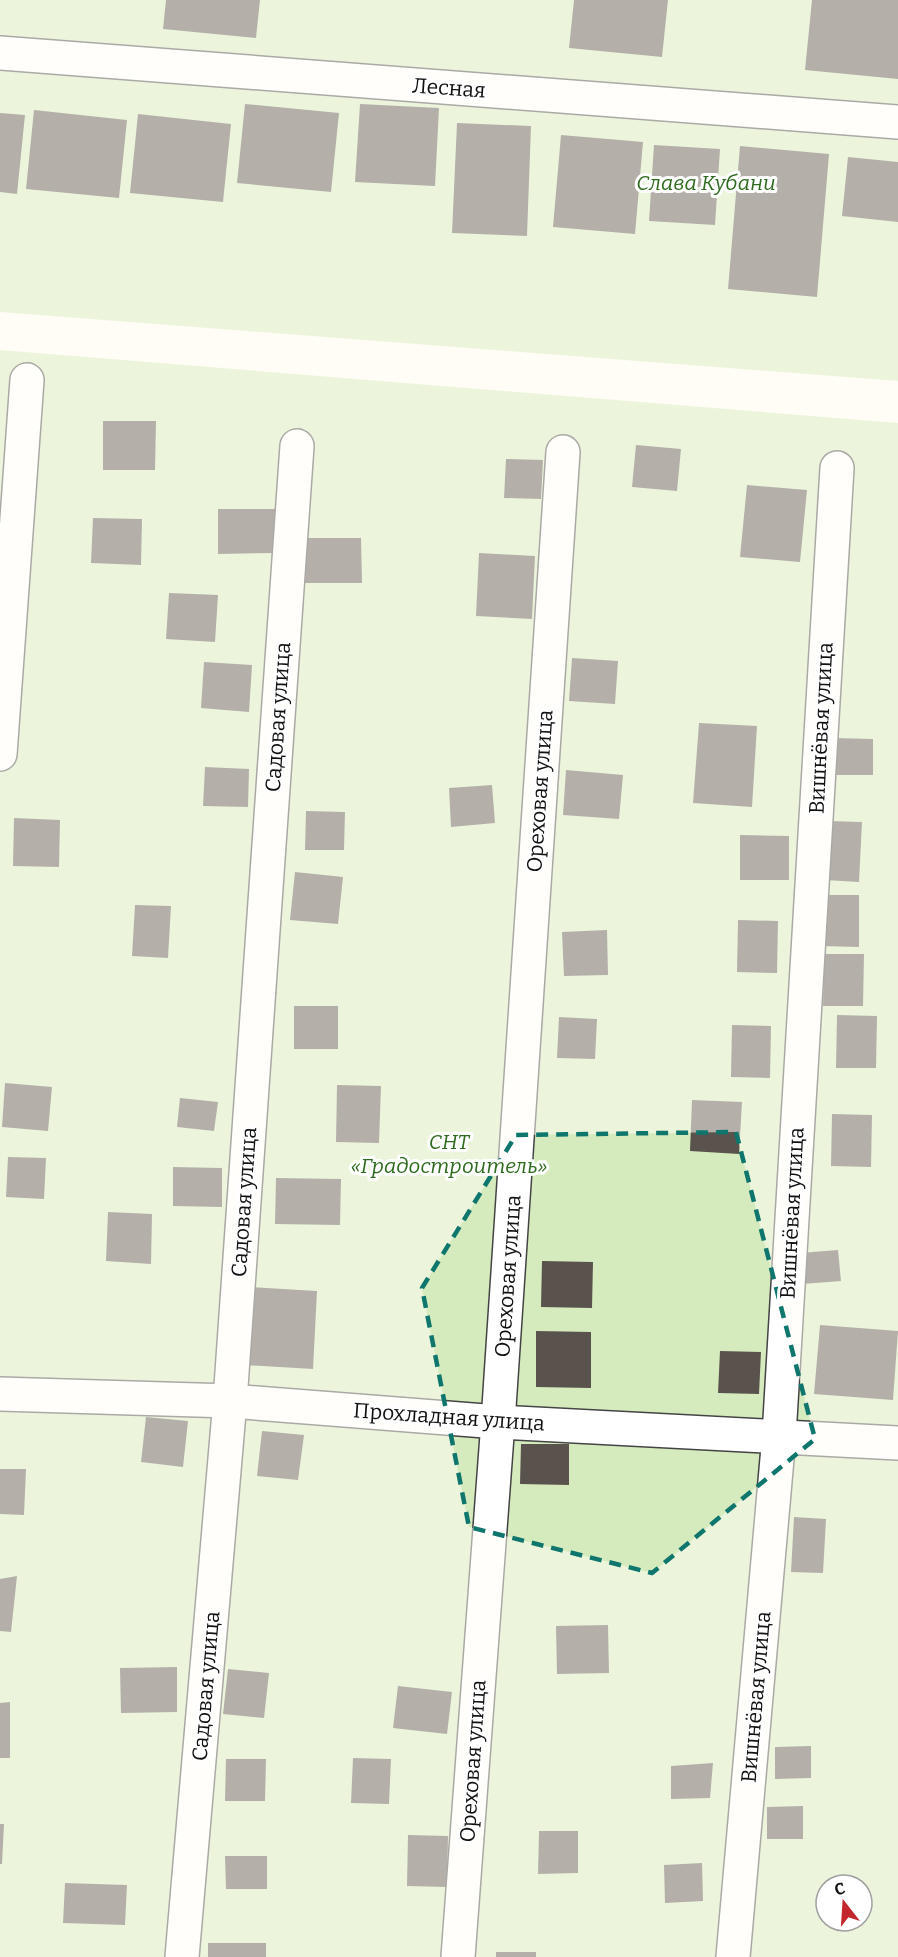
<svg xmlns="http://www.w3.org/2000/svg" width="898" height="1957" font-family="Bitter,serif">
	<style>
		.green { fill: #d5ebbd; fill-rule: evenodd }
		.building { fill: #5a524d }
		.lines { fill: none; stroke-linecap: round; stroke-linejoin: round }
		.minor-casing { stroke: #444; stroke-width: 36 }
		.minor { stroke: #fff; stroke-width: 33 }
		.marked { fill: none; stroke: #0f766e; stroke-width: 4.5; stroke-dasharray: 12 8; stroke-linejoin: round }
		.labels { text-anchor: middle; stroke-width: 6; stroke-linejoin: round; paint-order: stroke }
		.street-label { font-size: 21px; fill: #111; stroke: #fff }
		.park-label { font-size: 21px; font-style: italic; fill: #2f6b1f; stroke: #fff }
	</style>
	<rect width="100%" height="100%" fill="#fffdf5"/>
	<g class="green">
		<path d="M0,0H898V381L0,312Z"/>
		<path d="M0,350L898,423V1957H0ZM826,1885H862V1921H826Z"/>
	</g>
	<g class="building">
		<path d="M166,0H260L256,38L163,29Z"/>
		<path d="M574,0H668L662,57L569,48Z"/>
		<path d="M812,0H898V79L805,70Z"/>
		<path d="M245,104L339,113L331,192L237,183Z"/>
		<path d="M360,104L439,108L435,186L355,182Z"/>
		<path d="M34,110L127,120L119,198L26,189Z"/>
		<path d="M0,113L25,115L17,194L0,192Z"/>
		<path d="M138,114L231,124L223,202L130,193Z"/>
		<path d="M457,123L531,126L527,236L452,233Z"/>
		<path d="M561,135L643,142L635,234L553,227Z"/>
		<path d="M654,145L720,149L715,225L649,221Z"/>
		<path d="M740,146L829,154L817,297L728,289Z"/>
		<path d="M848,157L898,162V222L842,216Z"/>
		<path d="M103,421H156L155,470H103Z"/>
		<path d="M636,445L681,449L677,491L632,487Z"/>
		<path d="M506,459L543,460L541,499L504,498Z"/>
		<path d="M747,485L807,490L800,562L740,557Z"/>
		<path d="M218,509H275V553L218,554Z"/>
		<path d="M93,518L142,519L141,565L91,563Z"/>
		<path d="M305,538H361L362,583H305Z"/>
		<path d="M479,553L535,556L532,619L476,616Z"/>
		<path d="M169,593L218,595L215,642L166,639Z"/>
		<path d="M572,658L618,661L615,704L569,701Z"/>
		<path d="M204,662L252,665L249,712L201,708Z"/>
		<path d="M699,723L757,726L752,807L693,803Z"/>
		<path d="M834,738L873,739V775H834Z"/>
		<path d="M205,767L249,769L248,807L203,806Z"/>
		<path d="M566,770L623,775L619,819L563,815Z"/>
		<path d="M492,785L495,823L451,827L449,788Z"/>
		<path d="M306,811L345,812L344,850H305Z"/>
		<path d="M14,818L60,820L59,867L13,866Z"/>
		<path d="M827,821L862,822L859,882L825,880Z"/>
		<path d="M740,835L789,836V880H740Z"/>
		<path d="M295,872L343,877L338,924L290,920Z"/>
		<path d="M820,895H859V947L819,946Z"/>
		<path d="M135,905L171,906L168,958L132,956Z"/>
		<path d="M738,920L778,921L777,973L737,972Z"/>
		<path d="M607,930L608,975L564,976L562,932Z"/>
		<path d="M824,954H864L863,1006H823Z"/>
		<rect x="294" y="1006" width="44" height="43"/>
		<path d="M837,1015L877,1016L876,1068H836Z"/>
		<path d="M559,1017L597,1019L595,1059L557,1058Z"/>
		<path d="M732,1025L771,1026L770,1078L731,1077Z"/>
		<path d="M5,1083L52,1087L48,1131L2,1127Z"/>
		<path d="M337,1085L381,1086L379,1143L336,1142Z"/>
		<path d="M180,1098L218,1102L214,1131L177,1127Z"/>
		<path d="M692,1100L742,1102L739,1154L690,1151Z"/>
		<path d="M832,1114L872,1115L871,1167L831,1166Z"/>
		<path d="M8,1157L46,1158L44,1199L6,1197Z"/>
		<path d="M173,1167L222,1168V1207L173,1206Z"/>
		<path d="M276,1178L341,1179L340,1225L275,1224Z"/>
		<path d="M108,1212L152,1214L151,1264L106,1261Z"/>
		<path d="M838,1250L841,1281L802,1284L800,1253Z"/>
		<path d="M542,1261L593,1262L592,1308L541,1307Z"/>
		<path d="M248,1287L317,1291L313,1369L244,1365Z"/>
		<path d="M820,1325L898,1331L893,1400L814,1394Z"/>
		<path d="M536,1331L591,1332V1388L536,1387Z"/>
		<path d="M720,1351L761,1352L759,1394L718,1393Z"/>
		<path d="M146,1417L188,1421L183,1467L141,1462Z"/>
		<path d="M262,1431L304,1435L298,1480L257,1476Z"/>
		<path d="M521,1444H569V1485L520,1484Z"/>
		<path d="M0,1469H26L24,1515L0,1514Z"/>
		<path d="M794,1517L826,1519L823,1573L791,1572Z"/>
		<path d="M17,1576L11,1632L0,1631V1579Z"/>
		<path d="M608,1625L609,1673L557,1674L556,1626Z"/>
		<path d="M177,1667V1712L121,1713L120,1668Z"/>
		<path d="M228,1669L269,1673L264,1718L223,1714Z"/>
		<path d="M398,1686L452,1692L447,1734L393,1728Z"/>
		<path d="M10,1702V1758H0V1703Z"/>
		<path d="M811,1746V1778L775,1779V1747Z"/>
		<path d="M353,1758L391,1759L389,1804L351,1803Z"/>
		<path d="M226,1759H266L265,1801H225Z"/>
		<path d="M713,1763L710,1798L671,1799V1766Z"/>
		<path d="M803,1806V1839H767V1807Z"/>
		<path d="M0,1824H4L2,1864H0Z"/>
		<path d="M539,1831H578V1873L538,1874Z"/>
		<path d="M408,1835L448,1836L447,1887L407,1886Z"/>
		<path d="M225,1856H267V1889H226Z"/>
		<path d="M702,1863L703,1901L665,1903L664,1865Z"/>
		<path d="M65,1883L127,1885L125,1925L63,1923Z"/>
		<rect x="208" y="1943" width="58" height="14"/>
		<rect x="496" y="1952" width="40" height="5"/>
	</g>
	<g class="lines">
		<defs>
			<g id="minor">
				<path d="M0,53L898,122"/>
				<path d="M0,754L27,380"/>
				<path d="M0,1394L230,1401L498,1422L898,1443"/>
				<path d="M182,1957L230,1401L297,446"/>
				<path d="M458,1957L498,1422L563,452"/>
				<path d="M733,1957L779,1436L837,468"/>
			</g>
		</defs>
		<use href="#minor" class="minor-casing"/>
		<use href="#minor" class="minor"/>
	</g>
	<path d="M0 0H898V1957H0ZM736,1132L815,1439L652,1573L469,1527L422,1288L516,1135Z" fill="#fffdf5" fill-opacity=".55" fill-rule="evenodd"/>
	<path class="marked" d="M736,1132L815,1439L652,1573L469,1527L422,1288L516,1135Z"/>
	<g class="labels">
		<g class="street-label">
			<text transform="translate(449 88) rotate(4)" y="7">Лесная</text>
			<text transform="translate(278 717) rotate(-86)" y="7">Садовая улица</text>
			<text transform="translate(821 728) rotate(-87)" y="7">Вишнёвая улица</text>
			<text transform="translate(540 791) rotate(-86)" y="7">Ореховая улица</text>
			<text transform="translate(244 1202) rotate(-86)" y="7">Садовая улица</text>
			<text transform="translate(792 1213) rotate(-87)" y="7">Вишнёвая улица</text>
			<text transform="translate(508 1276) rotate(-86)" y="7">Ореховая улица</text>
			<text transform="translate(449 1417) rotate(4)" y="7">Прохладная улица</text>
			<text transform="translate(206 1686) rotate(-85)" y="7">Садовая улица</text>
			<text transform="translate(756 1697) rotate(-85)" y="7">Вишнёвая улица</text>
			<text transform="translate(473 1761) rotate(-86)" y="7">Ореховая улица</text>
		</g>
		<g class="park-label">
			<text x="706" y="190">Слава Кубани</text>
			<text x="449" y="1149">СНТ<tspan x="449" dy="24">«Градостроитель»</tspan></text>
		</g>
	</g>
	<g transform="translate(844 1903) rotate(343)"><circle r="28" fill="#ffffff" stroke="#a0a0a0" stroke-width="1.5"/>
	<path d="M0-4.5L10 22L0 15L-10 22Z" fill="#c4262e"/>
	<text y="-9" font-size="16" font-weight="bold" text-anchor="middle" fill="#111111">С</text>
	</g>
</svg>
